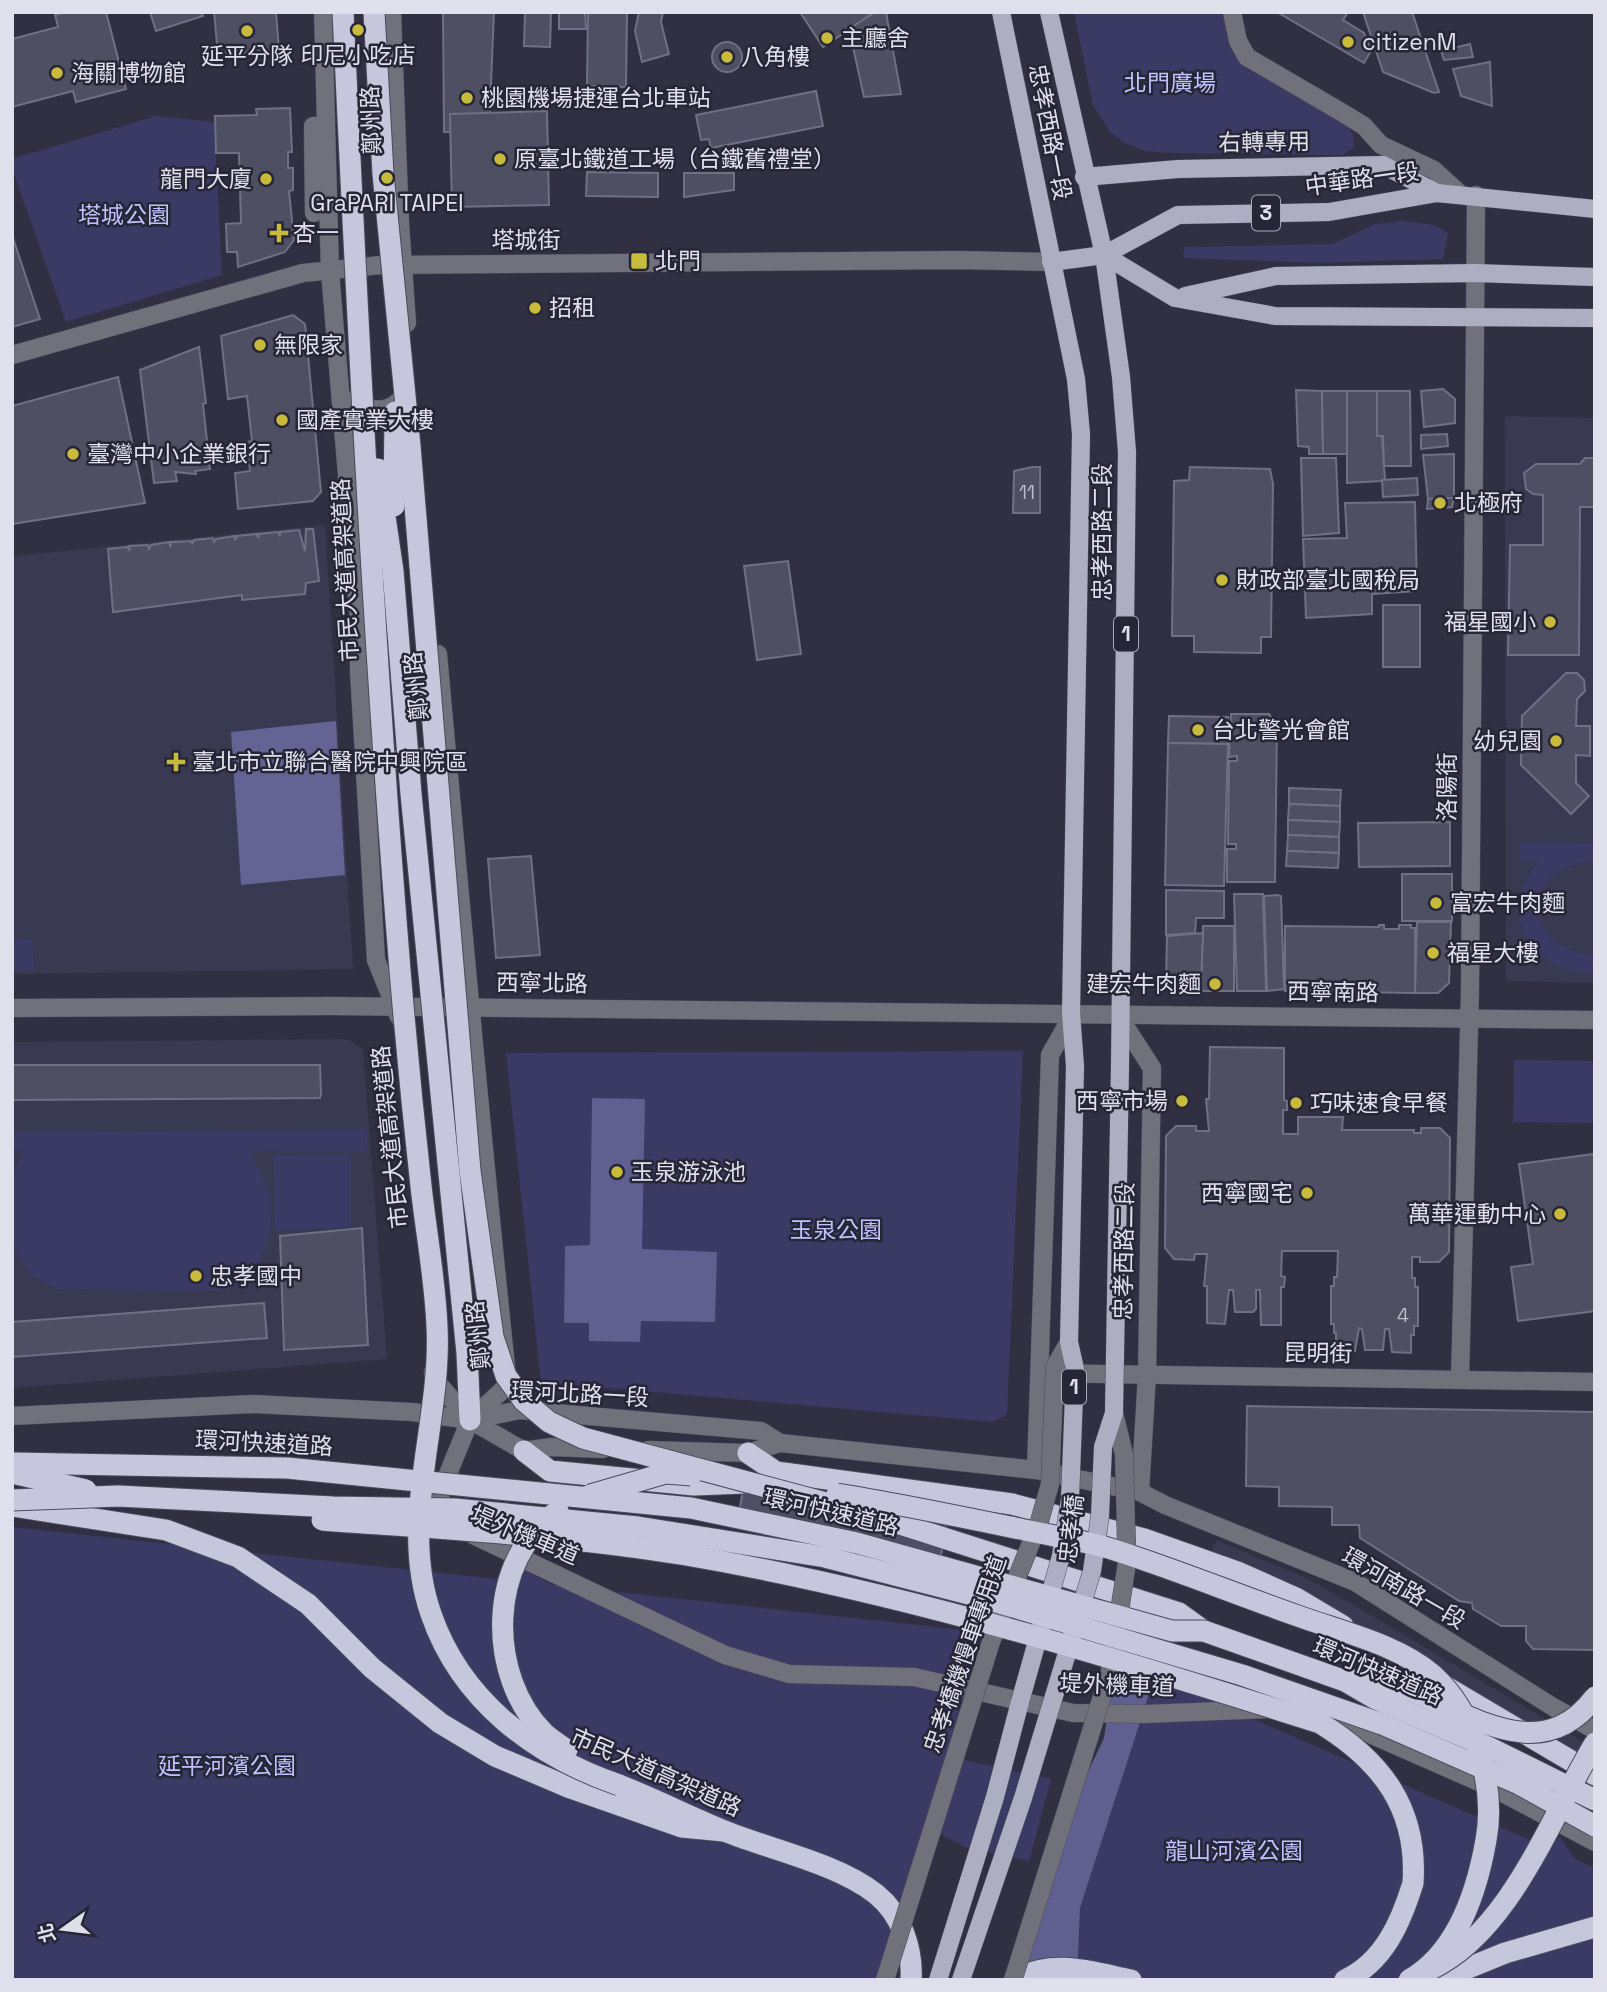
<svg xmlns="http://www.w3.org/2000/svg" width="1607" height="1992" font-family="'Space Grotesk','Noto Sans TC',sans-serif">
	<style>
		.built { fill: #393951 }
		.green { fill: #3b3a64 }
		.forest { fill: #636394 }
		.water { fill: #5f5f90 }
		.building { fill: #4e4f62; stroke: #6f7084; stroke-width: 2 }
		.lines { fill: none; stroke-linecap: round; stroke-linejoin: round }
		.minor-casing { stroke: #4c4c5d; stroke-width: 19 }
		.major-casing { stroke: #4c4c5d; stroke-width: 19 }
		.highway-casing { stroke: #4c4c5d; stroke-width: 23 }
		.minor { stroke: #70717a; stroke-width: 18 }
		.major { stroke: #adaec1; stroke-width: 18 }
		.highway { stroke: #c6c7dd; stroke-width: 21 }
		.minor-bridge-casing { stroke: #4c4c5d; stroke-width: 19; stroke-linecap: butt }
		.major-bridge-casing { stroke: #4c4c5d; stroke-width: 19; stroke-linecap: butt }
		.highway-bridge-casing { stroke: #4c4c5d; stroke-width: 23; stroke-linecap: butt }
		.minor-bridge { stroke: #70717a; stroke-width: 18 }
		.major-bridge { stroke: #adaec1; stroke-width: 18 }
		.highway-bridge { stroke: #c6c7dd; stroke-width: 21 }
		.poi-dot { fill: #c8bb3b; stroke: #262637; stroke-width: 2.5 }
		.labels { text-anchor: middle; stroke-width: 5; stroke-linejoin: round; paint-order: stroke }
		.number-label { font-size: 19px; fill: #bbbcca }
		.shield { fill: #262637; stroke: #a8a8b6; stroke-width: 2 }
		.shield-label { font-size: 21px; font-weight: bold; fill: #dfe0ec }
		.poi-label { font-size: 23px; fill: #dfe0ec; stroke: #262637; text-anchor: start }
		.park-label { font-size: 23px; fill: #bfc0fd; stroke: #262637 }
		.street-label { font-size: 23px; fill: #dfe0ec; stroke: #262637 }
	</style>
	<rect width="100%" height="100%" fill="#303042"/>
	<g class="built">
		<path d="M1505,416L1595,418V983L1506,981Z"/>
		<path d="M325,525L353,969L12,974V556Z"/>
		<path d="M347,1039L363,1049L387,1359L12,1388V1042Z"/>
		<path d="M1216,1540L1306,1578L1354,1605L1595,1749V1765L1347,1618L1210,1554Z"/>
	</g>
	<g class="green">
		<path d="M1074,12H1224L1257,73L1346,124L1353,134L1354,147L1343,155L1167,153L1145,151L1125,143L1111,133L1093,105Z"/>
		<path d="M156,116L214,122L222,275L66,322L12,168V159Z"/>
		<path d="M1402,221L1434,225L1448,233L1443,259L1319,263L1183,258L1184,247L1333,244L1375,224Z"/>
		<path d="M1520,842L1595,843V862C1520,861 1520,953 1595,954V973C1528,972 1496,916 1538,861H1520Z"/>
		<path d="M32,939L34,970L12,971V940Z"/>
		<path d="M1023,1051L1007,1414L994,1422L541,1382L506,1053Z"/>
		<path d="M1514,1060L1595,1061V1123L1513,1122Z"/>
		<path d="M367,1129V1152L250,1151C259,1167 267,1183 271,1202C274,1225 265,1263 247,1279C239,1287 228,1289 217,1291L58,1289L31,1275L12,1243V1179L24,1151L12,1150V1132Z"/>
		<path d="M351,1154V1227L275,1231L273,1155Z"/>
		<path d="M12,1527L496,1579L506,1560L553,1585L982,1632L946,1756L1051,1779L1029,1861L967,1848L926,1826L880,1980H12Z"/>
		<path d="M1155,1676L1546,1847L1560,1837L1575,1859L1595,1868V1980H1077L1080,1908Z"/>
	</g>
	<path class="forest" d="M336,721L345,875L241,885L231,732Z"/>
	<g class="water">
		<path d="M592,1098L645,1099L642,1249L717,1252L715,1322L641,1321L640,1342L589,1341V1323H564L565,1246L590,1245Z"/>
		<path d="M1116,1660L1155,1676L1080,1908L1077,1980H1014L1076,1797L1104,1738Z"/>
	</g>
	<g class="building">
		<path d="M64,12H106L126,89L76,102L73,91L12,107V39L58,27L55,15Z"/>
		<path d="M150,12H201L203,16L156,31Z"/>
		<path d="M214,12H276L279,50L218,55Z"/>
		<path d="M443,12H494L489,131L444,132Z"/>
		<path d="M525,12H551L550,47L524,46Z"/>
		<path d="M559,12H585L586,29H559Z"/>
		<path d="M588,12H627L626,87L587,86Z"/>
		<path d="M639,12H663L661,22L669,54L642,62L635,31Z"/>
		<path d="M800,12H875L823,47Z"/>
		<path d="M875,12H886L901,94L864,97L849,29Z"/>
		<path d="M1277,12H1348L1343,20L1364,33L1371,51L1364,63Z"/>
		<path d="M1363,12H1412L1439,92L1434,93L1383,72Z"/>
		<circle cx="727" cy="57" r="15"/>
		<path d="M1470,44L1473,57L1444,60L1441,51Z"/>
		<path d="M1490,62L1492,106L1461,96L1453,69Z"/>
		<path d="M816,91L823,126L711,148L709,139L701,140L696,115Z"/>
		<path d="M290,108L292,152H288V168H293V190L289,191L294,240L285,252L238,267L237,252H227L226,224L241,223L239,153H216L215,116L257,115L256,109Z"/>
		<path d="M547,111L549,205L452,207L450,114Z"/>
		<path d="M587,172L658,173V197L586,196Z"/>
		<path d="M684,173H734V190L684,197Z"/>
		<path d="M12,235L40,319L12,327Z"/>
		<path d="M293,315L305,324L321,492L313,501L238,509L235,473L250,471L247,442L252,441L247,396L228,399L221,336Z"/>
		<path d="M199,347L206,403L203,404L210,469L195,471L196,474L175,472L177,481L154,483L140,370Z"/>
		<path d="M118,377L145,503L12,524V406Z"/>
		<path d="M1443,389L1455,399V423L1424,427L1421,391Z"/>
		<path d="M1296,390L1322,391L1323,454H1309V447L1298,446Z"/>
		<path d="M1322,391H1347V454H1323Z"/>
		<path d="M1347,391H1377V436H1382L1385,480L1382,481L1347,483Z"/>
		<path d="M1377,391H1410L1411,466H1384L1383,436H1377Z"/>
		<path d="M1447,434L1448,446L1421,449V435Z"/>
		<path d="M1454,454V498L1428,499L1423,455Z"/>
		<path d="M1301,458H1336L1339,533L1303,536Z"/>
		<path d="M1585,458H1595V507H1580L1579,655H1508L1510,545H1543V495L1533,494L1526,489L1524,473L1536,464H1580Z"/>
		<path d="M1032,467H1040V513H1013L1014,471Z"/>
		<path d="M1190,467L1270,469L1273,484L1271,637H1261V653L1194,652V636H1172L1174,481L1189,480Z"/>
		<path d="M1417,478L1418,495L1383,497L1382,480Z"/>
		<path d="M1445,498H1454L1452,507L1427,509L1428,499Z"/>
		<path d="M1415,502L1417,591L1372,594V614L1306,618L1303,539L1347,538L1345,503Z"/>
		<path d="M306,529H313L319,581L306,583L305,594L242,600V595L219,598L113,612L108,549L127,547L130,551L129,546L148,545L149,549L151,545L170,542V547L172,542L192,541V544L194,540L213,538L214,542L216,539L235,536V540L237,536L256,534L259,538L258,534L278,532L280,536V532L299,530L305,551Z"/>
		<path d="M788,561L801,654L757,660L744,566Z"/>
		<rect x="1383" y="605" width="37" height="62"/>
		<path d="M1566,673H1577L1584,680L1585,691L1577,699L1576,726H1590V756L1576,755V783L1589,796L1571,814L1521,765L1522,716Z"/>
		<path d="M1231,714H1269L1277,725L1275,882H1227V849H1236V844H1228L1229,761H1237V756L1229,757Z"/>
		<path d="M1169,716L1228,717V744L1168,743Z"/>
		<path d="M1168,743L1228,744L1224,886L1165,885Z"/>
		<path d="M1289,788L1341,790L1340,806L1289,804Z"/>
		<path d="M1289,804L1340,806V822L1288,820Z"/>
		<path d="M1288,820L1340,822L1339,837L1288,835Z"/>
		<path d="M1450,822V866L1359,867L1358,823Z"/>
		<path d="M1288,835L1339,837V853L1287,851Z"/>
		<path d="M1287,851L1339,853L1338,868L1286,866Z"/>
		<path d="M531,856L540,955L496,958L488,859Z"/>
		<rect x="1402" y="874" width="50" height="47"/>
		<path d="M1166,890L1224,891V918H1196L1195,933L1166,935Z"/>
		<path d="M1234,894H1263L1266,991H1237Z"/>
		<path d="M1277,895L1281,896L1284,989L1267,991L1264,896Z"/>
		<path d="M1417,922H1451L1449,983L1438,993H1415Z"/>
		<path d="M1379,925H1384V929H1399V925H1411V928H1415V993L1285,991V926L1379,927Z"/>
		<path d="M1203,926H1234V991H1201Z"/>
		<path d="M1203,933L1201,983H1166L1167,936Z"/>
		<path d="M1210,1047L1284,1048V1100L1287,1101V1110H1283V1134H1298V1117H1343L1342,1130H1414V1133H1421V1128H1440L1450,1138L1449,1252L1439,1262H1420V1257H1412V1278H1415V1287H1418V1326H1414V1335H1411V1353L1392,1352L1389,1329H1385L1383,1350H1365L1362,1329L1359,1328L1355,1351H1336V1333H1334V1324H1331V1286H1334V1277H1337L1338,1251H1282L1281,1276L1285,1277L1284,1287H1281V1325H1261L1260,1290H1256V1309L1253,1312H1235L1233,1290H1229L1225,1324L1207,1323V1286H1204L1207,1254H1195L1194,1260L1174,1259L1165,1248L1166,1136L1176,1126H1196V1131H1209L1206,1099H1209Z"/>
		<path d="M12,1065H320L321,1093L320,1098L12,1100Z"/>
		<path d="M1594,1154L1595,1311L1518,1321L1511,1267L1533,1264L1519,1164Z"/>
		<path d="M362,1228L368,1345L284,1350L280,1236Z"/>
		<path d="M264,1303L267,1338L12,1357V1322Z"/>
		<path d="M1247,1406L1595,1412V1650L1533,1649L1526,1641V1626H1501L1473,1609L1472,1603L1459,1601L1360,1538L1359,1525H1332V1507L1279,1506V1487L1246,1486Z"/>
		<path d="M744,1483L947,1518L941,1556L738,1520Z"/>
	</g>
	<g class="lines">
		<defs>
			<g id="minor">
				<path d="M323,12L330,271L359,619V671L376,960L399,1017"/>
				<path d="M392,12L400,223L407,323"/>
				<path d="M1232,12L1238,41L1247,57L1343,113L1364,126L1381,145L1434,170L1459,193"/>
				<path d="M314,213L313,126H324"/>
				<path d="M12,355L303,273L381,265L957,260L1051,262"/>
				<path d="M353,400C370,413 391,414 404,395"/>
				<path d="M438,654C460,898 482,1142 508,1385L470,1420L441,1491L438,1520"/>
				<path d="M375,768C395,754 426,756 449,758"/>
				<path d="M12,1008L332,1006L1595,1020"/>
				<path d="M1121,1020L1152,1068L1147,1375L1140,1492"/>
				<path d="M433,1372L434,1379L470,1420L524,1451L551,1447L603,1449"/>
				<path d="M1041,1373L1595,1382"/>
				<path d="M1460,1379L1470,990L1476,195"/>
				<path d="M12,1416L252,1404L412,1412L470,1420L520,1410L761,1431L780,1443L1036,1470L1140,1492L1165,1505L1355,1582L1553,1707L1595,1730"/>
				<path d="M648,1450L748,1453L780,1443"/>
				<path d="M1036,1470L1050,1055L1071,1018"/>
				<path d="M473,1535L725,1655L789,1674L914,1677L1073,1713L1146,1714L1268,1709"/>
				<path d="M1313,1709L1497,1790L1595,1842"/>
			</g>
			<g id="major">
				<path d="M1001,12L1076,379L1081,434L1071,1013L1075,1066"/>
				<path d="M1049,12L1104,255L1121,377L1127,452L1120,1066"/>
				<path d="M1084,177L1178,169L1383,165L1437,193"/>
				<path d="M1104,255L1175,298L1275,316L1595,318"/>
				<path d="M1051,262L1104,255L1178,215L1329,212L1437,193L1595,209"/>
				<path d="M1185,296L1276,276L1475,273L1595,277"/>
				<path d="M938,1980L995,1797L1020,1702"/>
				<path d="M961,1980L1023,1798"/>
			</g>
			<g id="highway">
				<path d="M467,1353L470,1420"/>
				<path d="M524,1451L550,1471L694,1485L744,1483"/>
				<path d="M748,1453L776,1472L1012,1504L1144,1539L1240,1573L1296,1598L1343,1626"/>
				<path d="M12,1506L166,1530L238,1557L308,1604L372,1668L440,1723L495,1756L568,1787L682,1827L724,1831"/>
				<path d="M878,1517L1179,1613L1204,1631"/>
				<path d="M1443,1685L1595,1775"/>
				<path d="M619,1785C655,1799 690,1817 727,1832C772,1850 838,1864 876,1894C901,1914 913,1948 911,1980"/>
				<path d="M1015,1980C1052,1958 1092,1972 1131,1980"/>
				<path d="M1345,1980C1384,1962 1401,1922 1413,1883"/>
				<path d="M1439,1980L1505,1953L1595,1927"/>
			</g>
		</defs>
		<use href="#minor" class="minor-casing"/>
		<use href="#major" class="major-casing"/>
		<use href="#highway" class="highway-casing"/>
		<use href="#minor" class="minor"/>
		<use href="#major" class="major"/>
		<use href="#highway" class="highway"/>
		<defs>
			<g id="minor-bridge">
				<path d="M885,1980L991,1642L1039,1523L1050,1484L1055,1366L1069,1342"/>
				<path d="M1013,1980L1110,1671L1127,1563L1124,1454L1114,1413"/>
			</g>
			<g id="major-bridge">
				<path d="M1020,1702L1061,1556L1070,1500L1075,1369L1069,1342L1075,1066"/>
				<path d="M1023,1798L1092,1571L1100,1516L1103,1447L1114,1413L1120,1066"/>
			</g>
			<g id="highway-bridge">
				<path d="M343,12C358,332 374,651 400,970C406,1042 413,1114 421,1186C426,1232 435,1279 437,1326C442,1423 398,1520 431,1614C461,1701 535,1756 619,1785"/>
				<path d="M374,12L383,174L410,446L470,1171L493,1337L506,1376L524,1401L549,1422L583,1438L878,1517"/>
				<path d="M378,469L393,571L411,794L467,1353"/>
				<path d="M394,506L395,412"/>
				<path d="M12,1463L287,1468L691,1508L857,1543L1172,1631H1204L1345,1681L1374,1698L1490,1748L1595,1800"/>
				<path d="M12,1473L86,1490"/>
				<path d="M837,1494C900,1504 962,1517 1025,1530C1052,1536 1081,1540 1108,1548C1172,1568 1235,1594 1298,1616C1342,1632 1397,1644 1433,1675C1475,1713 1496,1786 1486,1840C1477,1891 1457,1953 1409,1980"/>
				<path d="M590,1495L666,1473L691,1475"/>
				<path d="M12,1500L118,1496L333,1507L455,1509L638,1527L825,1557L973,1595L1242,1675L1382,1724L1519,1784L1595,1826"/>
				<path d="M558,1511C487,1559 486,1676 545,1734C552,1740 560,1745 567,1750"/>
				<path d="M322,1520C444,1529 566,1535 686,1555C902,1592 1112,1657 1320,1723C1382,1761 1418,1809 1413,1883"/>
				<path d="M1346,1681C1356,1681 1368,1679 1378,1681C1449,1695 1533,1779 1595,1697"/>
				<path d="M1431,1969C1511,1931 1551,1816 1595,1743"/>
			</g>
		</defs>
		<use href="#minor-bridge" class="minor-bridge-casing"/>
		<use href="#major-bridge" class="major-bridge-casing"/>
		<use href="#highway-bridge" class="highway-bridge-casing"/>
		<use href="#minor-bridge" class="minor-bridge"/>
		<use href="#major-bridge" class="major-bridge"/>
		<use href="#highway-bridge" class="highway-bridge"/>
	</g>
	<g class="poi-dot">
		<circle cx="358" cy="30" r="7"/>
		<circle cx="247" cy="31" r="7"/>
		<circle cx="827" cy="38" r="7"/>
		<circle cx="1348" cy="42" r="7"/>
		<circle cx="727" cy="57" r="7"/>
		<circle cx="57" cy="73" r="7"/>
		<circle cx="467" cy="98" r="7"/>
		<circle cx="500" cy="159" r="7"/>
		<circle cx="387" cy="178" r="7"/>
		<circle cx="266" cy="179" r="7"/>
		<path d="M275.5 222.5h7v7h7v7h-7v7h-7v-7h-7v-7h7z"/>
		<rect x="630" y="252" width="18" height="18" rx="3.5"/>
		<circle cx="535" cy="308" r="7"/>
		<circle cx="260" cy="345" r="7"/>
		<circle cx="282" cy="420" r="7"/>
		<circle cx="73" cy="454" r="7"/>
		<circle cx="1440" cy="503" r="7"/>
		<circle cx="1222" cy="580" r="7"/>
		<circle cx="1550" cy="622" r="7"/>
		<circle cx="1198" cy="730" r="7"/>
		<circle cx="1556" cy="741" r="7"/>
		<path d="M172.5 751.5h7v7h7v7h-7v7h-7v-7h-7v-7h7z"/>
		<circle cx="1436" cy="903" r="7"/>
		<circle cx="1433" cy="953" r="7"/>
		<circle cx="1215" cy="984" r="7"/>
		<circle cx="1182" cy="1101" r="7"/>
		<circle cx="1296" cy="1103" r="7"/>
		<circle cx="617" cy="1172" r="7"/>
		<circle cx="1307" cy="1193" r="7"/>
		<circle cx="1560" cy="1214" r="7"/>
		<circle cx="196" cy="1276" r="7"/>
	</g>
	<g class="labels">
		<g class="number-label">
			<text x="1027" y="499">11</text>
			<text x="1403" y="1322">4</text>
		</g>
		<g class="shield">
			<rect x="1252" y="195.5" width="28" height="35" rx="5"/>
			<rect x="1114" y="616.5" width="24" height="35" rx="5"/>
			<rect x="1062" y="1369.5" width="24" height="35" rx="5"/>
		</g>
		<g class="shield-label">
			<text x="1266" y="220">3</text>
			<text x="1126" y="641">1</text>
			<text x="1074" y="1394">1</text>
		</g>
		<g class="poi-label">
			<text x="841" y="46">主廳舍</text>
			<text x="1362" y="50">citizenM</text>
			<text x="358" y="63" text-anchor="middle">印尼小吃店</text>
			<text x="247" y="64" text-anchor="middle">延平分隊</text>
			<text x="741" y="65">八角樓</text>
			<text x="71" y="81">海關博物館</text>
			<text x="481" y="106">桃園機場捷運台北車站</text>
			<text x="514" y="167">原臺北鐵道工場（台鐵舊禮堂）</text>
			<text x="252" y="187" text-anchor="end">龍門大廈</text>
			<text x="387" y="211" text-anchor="middle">GraPARI TAIPEI</text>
			<text x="293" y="241">杏一</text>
			<text x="655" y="269">北門</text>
			<text x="549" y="316">招租</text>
			<text x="274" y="353">無限家</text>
			<text x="296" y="428">國產實業大樓</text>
			<text x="87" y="462">臺灣中小企業銀行</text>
			<text x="1454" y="511">北極府</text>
			<text x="1236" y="588">財政部臺北國稅局</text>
			<text x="1536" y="630" text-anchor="end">福星國小</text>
			<text x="1212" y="738">台北警光會館</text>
			<text x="1542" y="749" text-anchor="end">幼兒園</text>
			<text x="192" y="770">臺北市立聯合醫院中興院區</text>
			<text x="1450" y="911">富宏牛肉麵</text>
			<text x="1447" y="961">福星大樓</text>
			<text x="1201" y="992" text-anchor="end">建宏牛肉麵</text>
			<text x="1168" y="1109" text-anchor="end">西寧市場</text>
			<text x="1310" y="1111">巧味速食早餐</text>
			<text x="631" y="1180">玉泉游泳池</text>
			<text x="1293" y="1201" text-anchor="end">西寧國宅</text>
			<text x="1546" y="1222" text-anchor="end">萬華運動中心</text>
			<text x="210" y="1284">忠孝國中</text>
		</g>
		<g class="park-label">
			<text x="1170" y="91">北門廣場</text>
			<text x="124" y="223">塔城公園</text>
			<text x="836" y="1238">玉泉公園</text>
			<text x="227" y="1774">延平河濱公園</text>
			<text x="1234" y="1859">龍山河濱公園</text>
		</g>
		<g class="street-label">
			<text transform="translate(371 120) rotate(-92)" y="8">鄭州路</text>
			<text transform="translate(1050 132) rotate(79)" y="8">忠孝西路一段</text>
			<text transform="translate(1264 142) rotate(-1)" y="8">右轉專用</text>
			<text transform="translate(1362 179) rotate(-8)" y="8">中華路一段</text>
			<text x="526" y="248">塔城街</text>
			<text transform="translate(1102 532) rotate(-90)" y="8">忠孝西路二段</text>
			<text transform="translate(345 570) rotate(-93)" y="8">市民大道高架道路</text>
			<text transform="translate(416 686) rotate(-96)" y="8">鄭州路</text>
			<text transform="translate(1447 787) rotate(-90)" y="8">洛陽街</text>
			<text transform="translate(542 983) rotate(1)" y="8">西寧北路</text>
			<text transform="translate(1333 992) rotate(1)" y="8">西寧南路</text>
			<text transform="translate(390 1137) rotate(-96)" y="8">市民大道高架道路</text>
			<text transform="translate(1124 1251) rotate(-89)" y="8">忠孝西路二段</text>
			<text transform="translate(478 1335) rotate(-96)" y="8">鄭州路</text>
			<text transform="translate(1318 1353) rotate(1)" y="8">昆明街</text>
			<text transform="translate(580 1394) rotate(3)" y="8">環河北路一段</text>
			<text transform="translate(264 1443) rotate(3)" y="8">環河快速道路</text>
			<text transform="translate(831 1512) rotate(13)" y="8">環河快速道路</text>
			<text transform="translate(1071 1529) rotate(-83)" y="8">忠孝橋</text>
			<text transform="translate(525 1535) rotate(23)" y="8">堤外機車道</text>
			<text transform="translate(1404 1588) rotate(30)" y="8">環河南路一段</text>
			<text transform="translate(965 1654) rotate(-71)" y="8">忠孝橋機慢車專用道</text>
			<text transform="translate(1378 1671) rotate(23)" y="8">環河快速道路</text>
			<text transform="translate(1117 1685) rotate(2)" y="8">堤外機車道</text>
			<text transform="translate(656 1772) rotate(24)" y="8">市民大道高架道路</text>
		</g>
	</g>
	<rect width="1607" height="1992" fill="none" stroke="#dfe0ec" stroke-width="28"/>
	<g transform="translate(63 1929) rotate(256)" stroke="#262637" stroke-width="5" paint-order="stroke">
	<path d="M0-5L12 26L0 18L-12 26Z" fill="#dfe0ec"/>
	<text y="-10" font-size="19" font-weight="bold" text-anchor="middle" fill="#dfe0ec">北</text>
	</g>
</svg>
